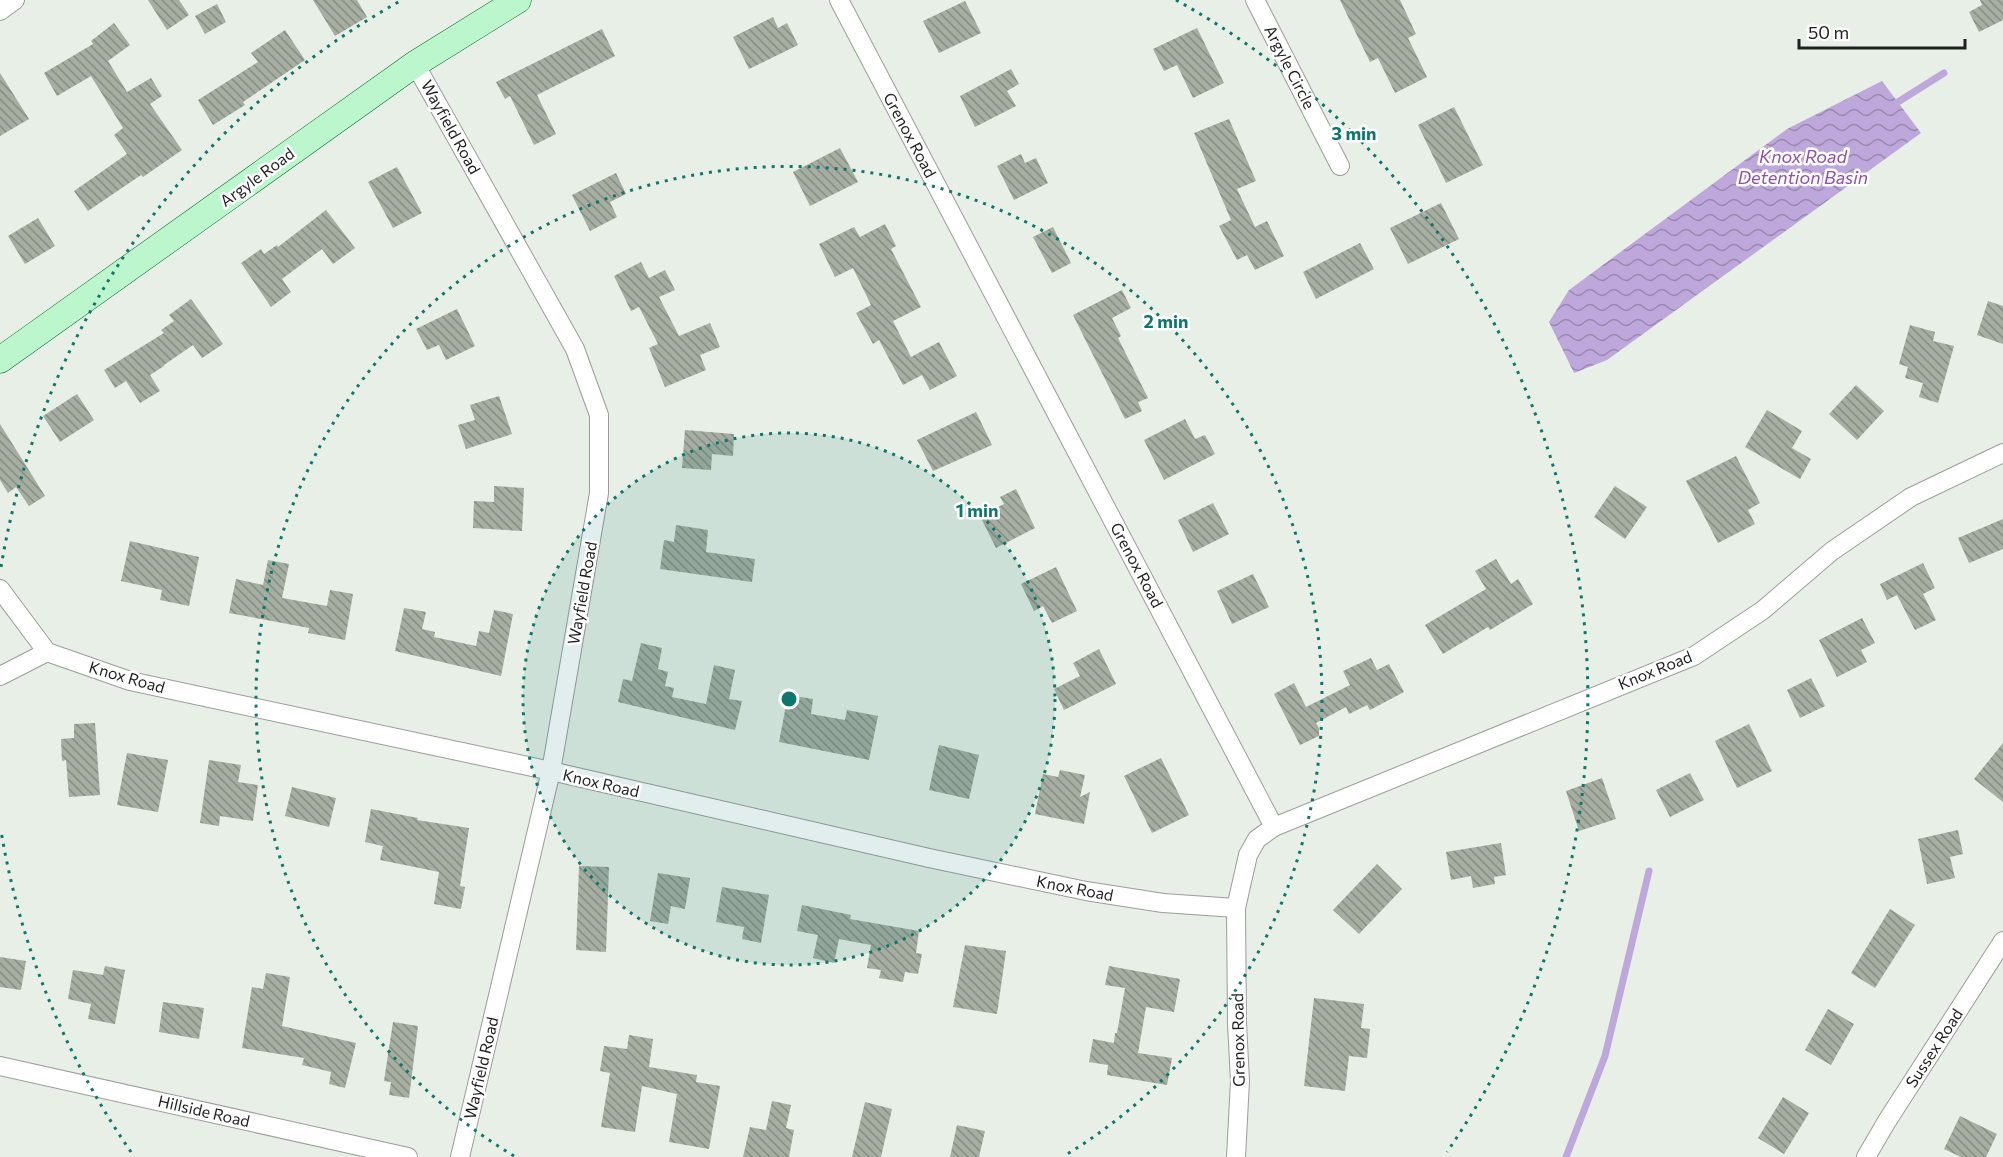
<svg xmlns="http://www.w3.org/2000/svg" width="2003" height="1157" font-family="Commissioner,sans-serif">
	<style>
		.water { fill: url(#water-waves) }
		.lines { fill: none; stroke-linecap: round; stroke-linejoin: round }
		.stream { stroke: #bea8db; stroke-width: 7 }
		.building { fill: url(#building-back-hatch) }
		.street-casing { stroke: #9c9c9c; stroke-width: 20 }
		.secondary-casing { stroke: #0a712b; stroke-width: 27 }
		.street { stroke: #fff; stroke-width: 18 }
		.secondary { stroke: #bcf6cc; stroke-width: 26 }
		.ring { fill: none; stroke: #0f766e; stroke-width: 3; stroke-dasharray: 3 6 }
		.labels { text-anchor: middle; stroke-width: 5; stroke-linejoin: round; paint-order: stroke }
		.street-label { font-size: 16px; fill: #1f1f1f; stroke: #fff }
		.water-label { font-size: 18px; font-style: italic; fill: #9050aa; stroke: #fff }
		.centre { fill: #0f766e; stroke: #fff; stroke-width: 3 }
		.ring-label { font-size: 18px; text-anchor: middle; font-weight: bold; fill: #0f766e; stroke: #fff; stroke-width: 5; stroke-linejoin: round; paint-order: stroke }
	</style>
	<defs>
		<pattern id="water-waves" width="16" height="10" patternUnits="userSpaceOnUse" patternTransform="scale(1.5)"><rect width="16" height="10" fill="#bea8db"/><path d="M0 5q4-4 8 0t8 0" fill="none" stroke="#9a88b1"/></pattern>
		<pattern id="building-back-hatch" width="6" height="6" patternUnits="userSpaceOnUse" patternTransform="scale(1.5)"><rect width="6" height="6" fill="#a5aea1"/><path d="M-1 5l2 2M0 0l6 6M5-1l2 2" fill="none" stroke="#868d83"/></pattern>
	</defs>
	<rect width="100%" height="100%" fill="#e7efe6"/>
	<path class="water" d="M1882,81L1921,133L1607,360L1574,373L1549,322L1569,290L1787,129Z"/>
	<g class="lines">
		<g class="stream">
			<path d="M1890,107L1944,73"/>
			<path d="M1566,1157L1605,1056L1649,871"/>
		</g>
	</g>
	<g class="building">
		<path d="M148,0H179L189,15L167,30Z"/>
		<path d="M313,0H357L367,17L335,36Z"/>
		<path d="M1340,0H1400L1416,34L1408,38L1427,77L1395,93L1378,58L1370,62Z"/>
		<path d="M1980,0H2003V20L1979,32L1969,12L1982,5Z"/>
		<path d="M965,1L981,33L939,53L923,21Z"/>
		<path d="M217,4L226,22L205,34L195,16Z"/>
		<path d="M773,17L778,28L787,23L798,45L749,69L733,37Z"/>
		<path d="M114,23L130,45L108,61L127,92L151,78L162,96L150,104L182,150L143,177L141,175L88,211L74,191L127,154L114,135L123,128L91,76L57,96L44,73L93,44L91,41Z"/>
		<path d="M1197,28L1224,83L1193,98L1177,65L1164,71L1153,49Z"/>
		<path d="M602,29L615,56L537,95L556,134L534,145L510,96L505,99L496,82Z"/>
		<path d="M285,30L305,60L243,102L245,105L213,125L198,100L258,62L251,53Z"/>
		<path d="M1011,69L1019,84L1007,91L1016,106L975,127L960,96Z"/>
		<path d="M0,73L29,119L0,136Z"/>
		<path d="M1454,107L1483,165L1446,183L1418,125Z"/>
		<path d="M1229,119L1256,181L1237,189L1255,227L1267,221L1284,256L1255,270L1247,255L1237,260L1219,226L1231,220L1194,133Z"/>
		<path d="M840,148L858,182L810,206L793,172Z"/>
		<path d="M1021,154L1025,163L1036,158L1048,183L1014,200L997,166Z"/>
		<path d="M397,167L422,213L393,228L368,182Z"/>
		<path d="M616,173L626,194L610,202L617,217L590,231L572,195Z"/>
		<path d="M1441,203L1459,239L1408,264L1390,228Z"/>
		<path d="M326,210L355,248L333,264L322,249L282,279L291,292L271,307L241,263L261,249L264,254L277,245L278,247Z"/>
		<path d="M38,218L55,246L25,264L8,236Z"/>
		<path d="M885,224L896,246L891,249L921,307L893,321L911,357L939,342L957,376L930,390L922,375L903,385L879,340L873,344L856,313L871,305L853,268L835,277L819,244L854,227L860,237Z"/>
		<path d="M1053,227L1071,263L1052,273L1033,237Z"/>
		<path d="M1360,243L1374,269L1316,299L1303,272Z"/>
		<path d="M641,262L649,278L665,270L675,290L659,297L679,336L710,323L720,347L700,355L706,370L665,387L649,348L658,344L639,307L631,311L614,276Z"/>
		<path d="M1122,290L1131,308L1112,318L1121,336L1118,338L1148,398L1138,402L1142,411L1125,419L1073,315Z"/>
		<path d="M191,299L223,344L202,358L193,345L164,365V366L150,375L160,391L140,403L126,381L115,388L104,370L164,333L161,330L174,321L169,315Z"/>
		<path d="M1988,301L2003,306V344L1977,335Z"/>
		<path d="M457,309L475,346L446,360L439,345L427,350L416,329Z"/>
		<path d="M1910,325L1935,332L1933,341L1954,346L1938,403L1919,397L1923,383L1905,378L1908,367L1899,364Z"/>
		<path d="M1856,385L1884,411L1857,440L1829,414Z"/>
		<path d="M77,394L94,420L60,442L43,416Z"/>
		<path d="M499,396L512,434L466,449L458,425L475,420L470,405Z"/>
		<path d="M1767,410L1802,431L1792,448L1811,459L1800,479L1745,447Z"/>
		<path d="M976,412L992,445L933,471L917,440Z"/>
		<path d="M1185,419L1195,439L1205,435L1215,454L1164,480L1144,440Z"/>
		<path d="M0,424L45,496L29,506L16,487L8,493L0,480Z"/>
		<path d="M685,430L734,434L733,456L712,454L711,470L682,468Z"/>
		<path d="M1736,456L1760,503L1748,510L1755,524L1718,543L1686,481Z"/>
		<path d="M494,486L524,488L522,531L473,528L474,501L494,502Z"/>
		<path d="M1615,486L1647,507L1625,539L1594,517Z"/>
		<path d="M1016,489L1035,528L996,548L980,516L1004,504L1000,497Z"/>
		<path d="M1213,503L1229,534L1193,552L1178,520Z"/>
		<path d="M2003,519V549L1969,563L1958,538Z"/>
		<path d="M676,525L708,530L706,552L755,559L752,582L660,569L664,540L674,542Z"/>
		<path d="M130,541L199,557L189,606L160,600L162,590L121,581Z"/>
		<path d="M1496,559L1511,584L1518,579L1533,604L1490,630L1488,627L1443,654L1425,625L1486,589L1475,571Z"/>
		<path d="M268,560L289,564L282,598L327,606L330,590L353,594L345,640L308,633L309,628L229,613L236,579L263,585Z"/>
		<path d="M1923,563L1935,588L1923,594L1936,620L1915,630L1897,595L1887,600L1880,584Z"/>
		<path d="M1056,567L1077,611L1052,623L1043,606L1034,611L1021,584Z"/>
		<path d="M1253,574L1269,607L1232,624L1217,591Z"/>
		<path d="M404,608L426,612L422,629L435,632L434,637L476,646L479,631L489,633L494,610L513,614L501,676L395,651Z"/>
		<path d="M1862,618L1875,643L1861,650L1867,662L1837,677L1819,640Z"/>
		<path d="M641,643L662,648L658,669L668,672L665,686L674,688L672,697L706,704L714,665L735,670L729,699L742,701L735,730L618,702L623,679L632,681Z"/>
		<path d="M1099,649L1116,684L1064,710L1054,689L1080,676L1073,663Z"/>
		<path d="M1371,658L1377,670L1389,664L1404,692L1370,710L1367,705L1349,714L1346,707L1316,723L1319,728V736L1300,745L1274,694L1294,683L1306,707L1350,685L1343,671Z"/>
		<path d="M1811,678L1825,706L1800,718L1787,690Z"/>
		<path d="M788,695L813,699L811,714L845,720L847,710L878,716L869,760L779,742Z"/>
		<path d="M95,723L100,795L69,797L66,760L62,761L61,739L74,738V724Z"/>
		<path d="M1749,724L1772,771L1737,788L1715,741Z"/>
		<path d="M2003,743V802L1974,779Z"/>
		<path d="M939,745L979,755L969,799L929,790Z"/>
		<path d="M127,753L168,760L158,812L117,805Z"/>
		<path d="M1161,758L1189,815L1152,833L1124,776Z"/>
		<path d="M209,760L241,765L238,782L258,785L253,821L220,816L219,826L200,823Z"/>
		<path d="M1060,770L1085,775L1080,797L1090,792L1084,824L1035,814L1043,774L1058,777Z"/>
		<path d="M1690,773L1704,800L1670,817L1656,790Z"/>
		<path d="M1602,778L1616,819L1579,831L1566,791Z"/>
		<path d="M292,787L336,798L329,827L285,816Z"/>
		<path d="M371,809L418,818L417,820L469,828L460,886L465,887L461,909L434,904L439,872L380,860L383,846L365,842Z"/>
		<path d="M1958,830L1963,854L1950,857L1955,878L1927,884L1918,839Z"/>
		<path d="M1501,843L1506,875L1494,877L1495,884L1473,888L1471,876L1451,880L1446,852Z"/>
		<path d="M1377,864L1402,889L1359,934L1333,910Z"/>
		<path d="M579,866L609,867L606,952L576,950Z"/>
		<path d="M658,873L690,878L685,909L671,906L668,924L650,921Z"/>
		<path d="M722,887L769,895L761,943L742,939L744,927L716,922Z"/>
		<path d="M802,905L851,915L850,919L919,931L916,953L922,954L918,974L905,972L903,982L879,978L881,970L867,968L871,945L839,939L834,963L813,958L818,935L797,931Z"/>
		<path d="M1890,909L1915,925L1875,988L1851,973Z"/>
		<path d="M965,945L1006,951L997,1014L953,1007Z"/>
		<path d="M0,957L26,961L21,990L0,987Z"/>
		<path d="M105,966L125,970L115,1024L88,1019L91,1004L68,999L73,970L103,975Z"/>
		<path d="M1109,966L1180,979L1174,1012L1146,1007L1138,1053L1172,1058L1167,1085L1107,1075L1108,1065L1089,1062L1093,1039L1114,1043L1115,1033H1117L1125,988L1105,985Z"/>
		<path d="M266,973L290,977L282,1026L356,1043L345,1088L329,1084L331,1072L302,1065L304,1058L242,1048L252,987L263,989Z"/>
		<path d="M1314,998L1364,1004L1361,1028L1370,1029L1367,1058L1349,1056L1345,1091L1304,1086Z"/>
		<path d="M163,1002L204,1008L199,1039L159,1032Z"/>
		<path d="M1828,1009L1854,1024L1831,1065L1805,1050Z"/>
		<path d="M393,1022L418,1026L409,1098L389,1095L391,1082L384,1081Z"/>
		<path d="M629,1035L653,1039L649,1067L697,1075L696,1082L720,1086L709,1149L669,1142L677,1094L642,1086L635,1132L601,1127L610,1073L600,1071L604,1046L627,1049Z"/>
		<path d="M1783,1097L1809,1113L1784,1154L1758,1138Z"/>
		<path d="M772,1101L791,1105L786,1128L794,1130L789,1157H743L750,1127L766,1130Z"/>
		<path d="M865,1102L892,1109L881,1157H852Z"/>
		<path d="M1960,1116L1997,1134L1986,1157H1961L1944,1149Z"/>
		<path d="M957,1125L985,1131L979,1157H950Z"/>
	</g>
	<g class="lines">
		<defs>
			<g id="street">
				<path d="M839,0L1274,827L1257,839L1248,855L1236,908L1237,1023L1240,1081L1236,1157"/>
				<path d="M1255,0L1340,166"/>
				<path d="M0,11L15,0"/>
				<path d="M415,64L575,349L599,415V493L551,771L460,1157"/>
				<path d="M0,589L47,652L130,681L551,771L929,858L1086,891L1163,903L1236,908"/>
				<path d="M0,676L47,652"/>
				<path d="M1274,827L1694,656L1763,610L1832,551L1911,497L2003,453"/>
				<path d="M0,1066L408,1157"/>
				<path d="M1866,1157L1887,1121L2003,941"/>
			</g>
			<path id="secondary" d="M0,360L415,64L518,0"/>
		</defs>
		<use href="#street" class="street-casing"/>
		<use href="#secondary" class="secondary-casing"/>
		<use href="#street" class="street"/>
		<use href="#secondary" class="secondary"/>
	</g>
	<circle cx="789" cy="699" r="266" fill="#0f766e" fill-opacity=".12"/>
	<g class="ring">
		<circle cx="789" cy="699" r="266"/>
		<path d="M514 1156A533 533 0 1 1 1064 1156"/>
		<path d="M131 1152A799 799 0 0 1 1 831M1 567A799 799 0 0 1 402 0M1176 0A799 799 0 0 1 1447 1152"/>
	</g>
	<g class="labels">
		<g class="street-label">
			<text transform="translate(1290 67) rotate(63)" y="6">Argyle Circle</text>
			<text transform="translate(451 127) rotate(61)" y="6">Wayfield Road</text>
			<text transform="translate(910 135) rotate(62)" y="6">Grenox Road</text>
			<text transform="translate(257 177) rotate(-36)" y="6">Argyle Road</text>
			<text transform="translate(1137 565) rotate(62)" y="6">Grenox Road</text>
			<text transform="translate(582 593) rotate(-80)" y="6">Wayfield Road</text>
			<text transform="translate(1655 670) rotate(-22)" y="6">Knox Road</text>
			<text transform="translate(127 677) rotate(16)" y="6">Knox Road</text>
			<text transform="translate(601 783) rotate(13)" y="6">Knox Road</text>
			<text transform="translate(1075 888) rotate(11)" y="6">Knox Road</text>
			<text transform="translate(1238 1040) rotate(-91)" y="6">Grenox Road</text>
			<text transform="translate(1934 1048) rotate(-57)" y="6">Sussex Road</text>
			<text transform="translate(481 1068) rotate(-77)" y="6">Wayfield Road</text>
			<text transform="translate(204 1111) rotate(13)" y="6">Hillside Road</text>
		</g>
		<g class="water-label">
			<text x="1803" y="163">Knox Road<tspan x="1803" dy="21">Detention Basin</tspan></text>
		</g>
	</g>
	<circle cx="789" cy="699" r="9" class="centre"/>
	<g class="ring-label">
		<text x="1354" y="140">3 min</text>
		<text x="1166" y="328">2 min</text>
		<text x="977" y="517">1 min</text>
	</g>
	<path d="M1799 39v9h166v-9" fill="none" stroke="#1f1f1f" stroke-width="3"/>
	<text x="1808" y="39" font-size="18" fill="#1f1f1f" stroke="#ffffff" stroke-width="4.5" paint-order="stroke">50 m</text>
</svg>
